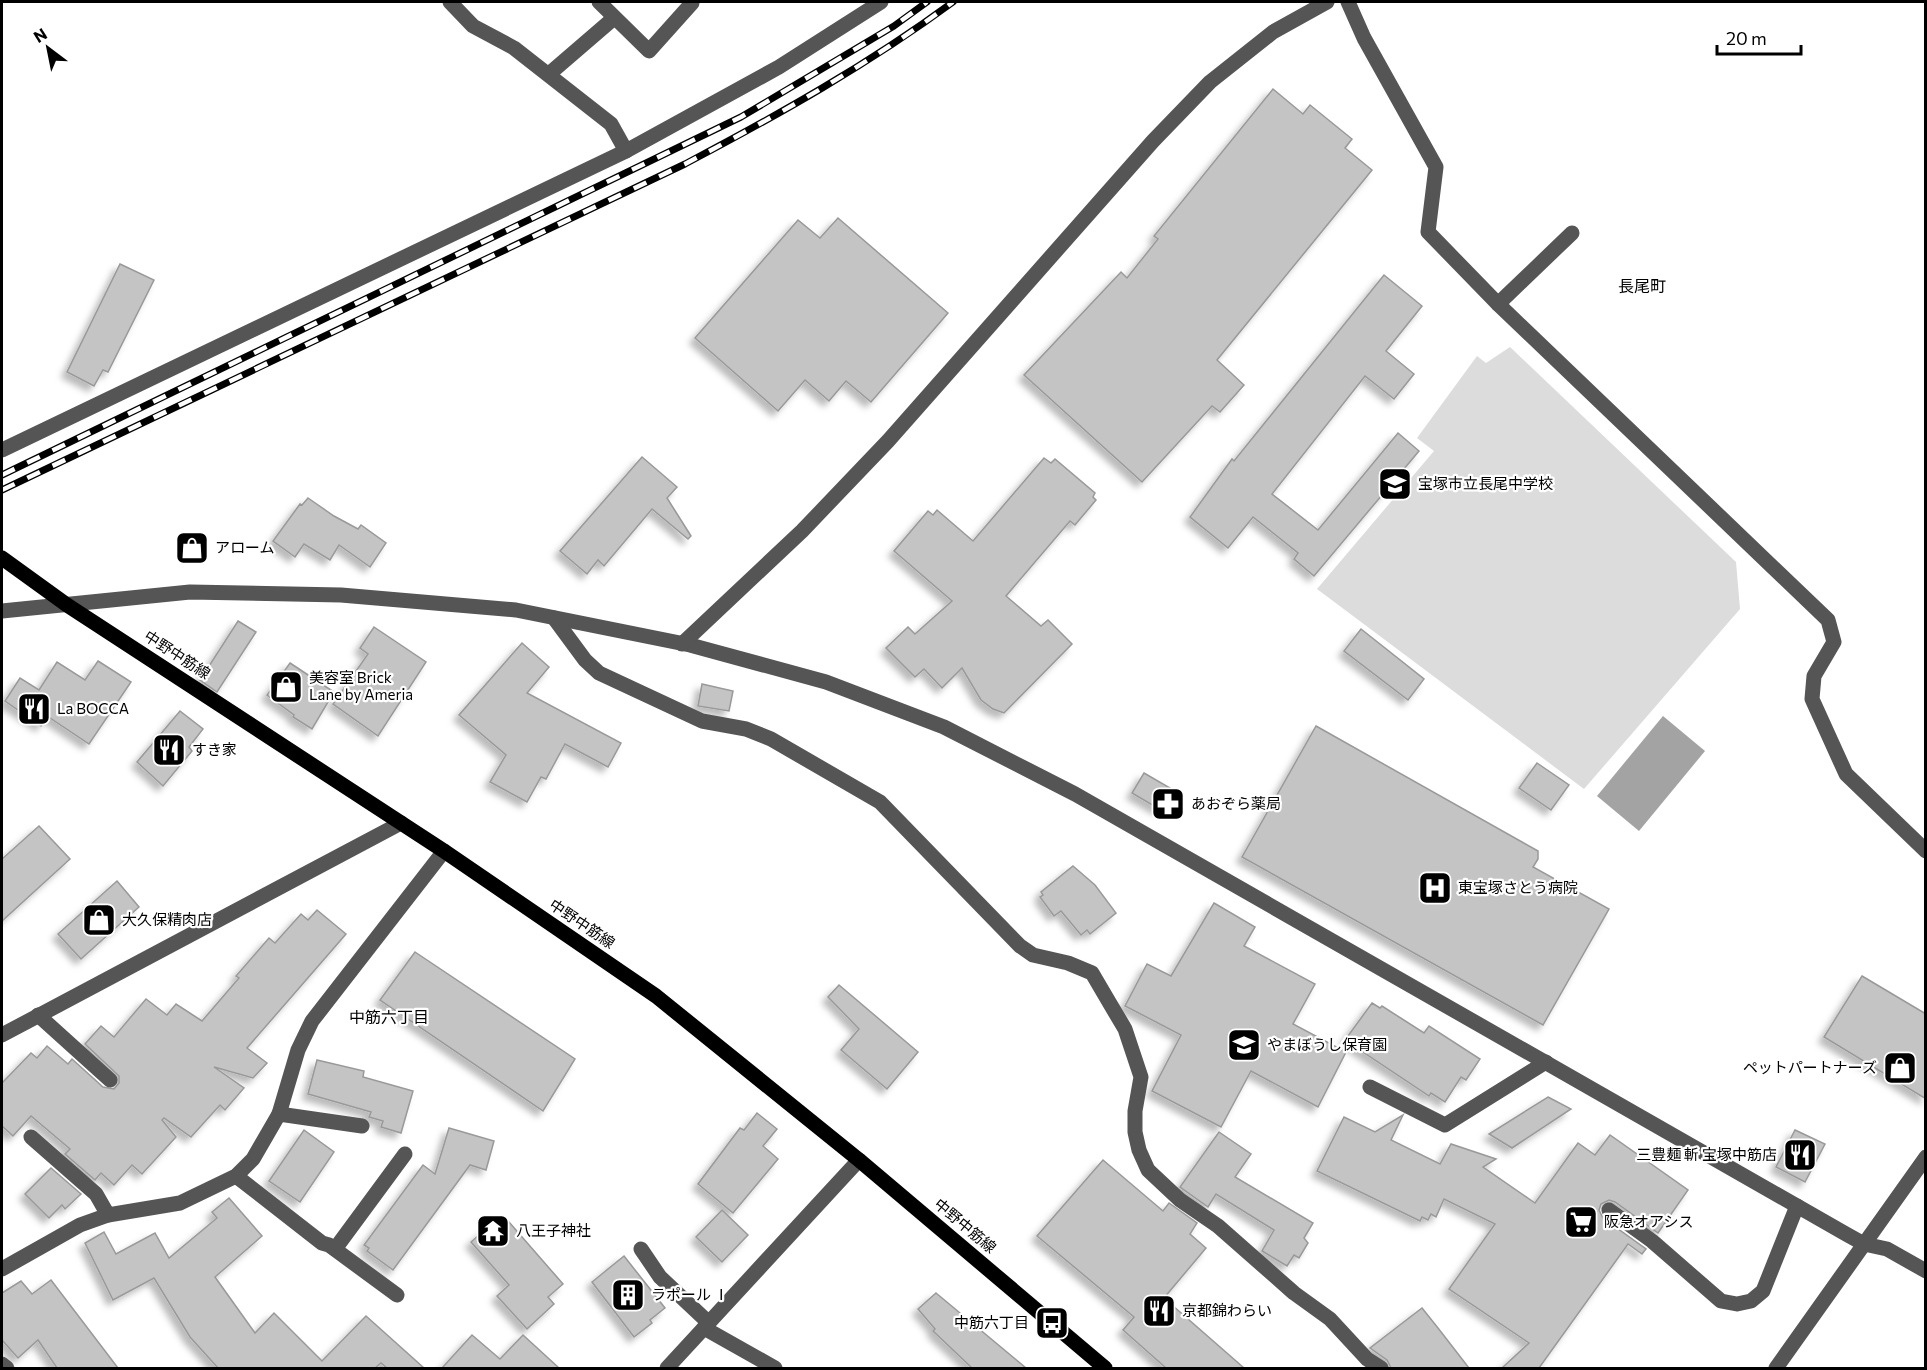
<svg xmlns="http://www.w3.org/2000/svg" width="1927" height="1370" font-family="Commissioner,'Noto Sans JP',sans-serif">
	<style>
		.green { fill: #dcdcdc }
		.water { fill: #a3a3a3 }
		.building { fill: #c4c4c4; stroke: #999; stroke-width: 1.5; filter: url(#shadow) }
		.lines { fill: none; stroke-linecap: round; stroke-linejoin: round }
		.minor { stroke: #555; stroke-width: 15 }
		.major { stroke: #000; stroke-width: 15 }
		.rail-casing { stroke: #000; stroke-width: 7 }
		.rail { stroke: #fff; stroke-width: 4.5; stroke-dasharray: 14; stroke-linecap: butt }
		.labels { text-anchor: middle; stroke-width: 4.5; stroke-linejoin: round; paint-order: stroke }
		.poi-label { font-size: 15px; fill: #000; stroke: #fff; text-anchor: start }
		.street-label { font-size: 15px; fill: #000; stroke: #fff }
		.neighbourhood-label { font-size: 16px; fill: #000; stroke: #fff }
	</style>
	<defs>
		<filter id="shadow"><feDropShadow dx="-5.5" dy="5.5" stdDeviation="3" flood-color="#0004"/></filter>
	</defs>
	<rect width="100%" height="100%" fill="#fff"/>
	<path class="green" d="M1510,347L1736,562L1740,609L1584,789L1317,589L1434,451L1417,438L1477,356L1486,363Z"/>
	<path class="water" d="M1663,716L1705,751L1639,831L1597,796Z"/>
	<g class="building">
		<path d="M1273,89L1303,114L1310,105L1352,139L1345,148L1372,170L1217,360L1244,385L1220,412L1212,406L1142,482L1024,375L1121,272L1127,278L1158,239L1154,236Z"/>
		<path d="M838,218L948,313L871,402L846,381L829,401L805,380L778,411L695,338L798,220L820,238Z"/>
		<path d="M120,264L154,280L108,372L103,370L94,386L67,372Z"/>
		<path d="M1384,275L1422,306L1386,351L1414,374L1394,399L1365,376L1272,494L1318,530L1398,433L1419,451L1314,576L1294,559L1298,553L1253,517L1228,548L1190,517L1232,459L1234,461Z"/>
		<path d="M642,457L677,487L667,498L691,536L688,539L652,509L604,566L598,560L587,574L560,551Z"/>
		<path d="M1044,458L1051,463L1055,459L1095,493L1093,497L1096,500L1075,525L1070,521L1006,596L1041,626L1048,620L1072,644L1004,713L993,709L981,700L962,668L942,688L924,669L915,677L886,648L908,627L915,634L952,601L894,551L928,511L933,515L937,510L973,541Z"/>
		<path d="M308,498L334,516L358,529L361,525L386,543L370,567L339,545L330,560L304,544L295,557L273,541L300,504L302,505Z"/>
		<path d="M238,621L256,632L217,692L200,680Z"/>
		<path d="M374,627L426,662L378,736L333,704L368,654L360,648Z"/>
		<path d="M1361,629L1424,679L1408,700L1344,651Z"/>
		<path d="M522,643L549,667L527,693L621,743L608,767L565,744L546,779L541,777L527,802L490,782L506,755L459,715Z"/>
		<path d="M98,661L131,682L89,744L47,716L41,726L5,701L20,678L39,690L57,662L85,680Z"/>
		<path d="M290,663L334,692L312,729L293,717L294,715L267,695Z"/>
		<path d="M702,684L733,691L729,711L698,706Z"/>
		<path d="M180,711L203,729L189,747L192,751L163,786L137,762Z"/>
		<path d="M1316,726L1538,851V859L1533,867L1609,909L1543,1025L1242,857Z"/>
		<path d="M1537,763L1569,785L1551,810L1519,788Z"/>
		<path d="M1144,773L1170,788L1159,809L1132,793Z"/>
		<path d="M39,826L70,859L2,921V859Z"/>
		<path d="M1073,866L1095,885L1116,913L1090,934L1087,930L1081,935L1061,911L1054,916L1040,897L1043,895L1041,892Z"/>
		<path d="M117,881L139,907L81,959L58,934Z"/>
		<path d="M1214,903L1255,927L1244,946L1315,984L1293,1024L1346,1052L1318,1107L1251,1071L1221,1127L1152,1091L1181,1035L1125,1006L1147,964L1171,976Z"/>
		<path d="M317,910L346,934L247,1048L267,1063L253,1078L214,1067L244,1088L225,1110L220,1105L191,1137L164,1118L162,1120L176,1137L142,1174L132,1165L114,1185L101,1173L95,1180L65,1154L70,1149L31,1116L13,1136L2,1126V1083L31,1053L37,1058L47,1046L68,1064L72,1059L103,1087L114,1089L119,1083V1076L85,1044L101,1026L114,1037L146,999L167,1015L176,1004L202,1021L239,978L236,976L269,938L275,943L301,914L308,920Z"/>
		<path d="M415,952L575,1059L543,1111L380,1000Z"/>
		<path d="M1862,976L1926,1014V1099L1824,1037Z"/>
		<path d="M839,985L918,1052L887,1089L841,1050L859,1029L828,997Z"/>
		<path d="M1372,1003L1380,1008L1382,1006L1424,1033L1429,1026L1480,1059L1466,1080L1461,1077L1445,1102L1431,1093L1429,1096L1345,1040Z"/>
		<path d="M317,1060L364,1071L363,1077L413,1091L401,1133L381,1127L383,1121L369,1117L371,1112L308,1094Z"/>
		<path d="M1548,1097L1571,1109L1512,1148L1489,1134Z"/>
		<path d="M757,1113L777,1129L763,1146L778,1159L733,1213L698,1184L740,1128L744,1130Z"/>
		<path d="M1403,1115L1391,1140L1440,1164L1451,1144L1496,1159L1483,1167L1535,1203L1578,1143L1595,1155L1610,1135L1688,1190L1658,1233L1615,1202L1609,1200L1601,1204L1599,1210L1603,1218L1646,1249L1642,1254L1628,1244L1539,1368H1502L1529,1343L1449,1289L1495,1224L1444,1199L1436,1217L1431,1214L1428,1220L1422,1217L1420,1221L1317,1171L1344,1117L1375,1132Z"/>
		<path d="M449,1128L494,1141L486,1170L470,1165L393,1270L367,1251L369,1248L364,1245L423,1165L435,1174Z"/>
		<path d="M304,1130L334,1152L300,1202L269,1181Z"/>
		<path d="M1795,1130L1825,1144L1805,1182L1776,1167Z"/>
		<path d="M1219,1132L1251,1154L1235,1177L1313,1223L1304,1238L1308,1243L1299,1258L1294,1255L1287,1266L1262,1251L1274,1230L1216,1194L1208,1207L1180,1187Z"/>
		<path d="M1103,1160L1163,1211L1169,1203L1197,1223L1190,1234L1206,1248L1164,1298L1244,1368H1166L1123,1330L1134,1317L1037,1236Z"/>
		<path d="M51,1168L81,1194L65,1209L62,1205L49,1218L25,1194Z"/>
		<path d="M229,1198L262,1236L215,1277L255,1333L274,1313L322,1361L366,1316L424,1368H387L381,1363L375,1368H218L190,1337L154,1278L113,1300L85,1243L104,1232L116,1254L155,1233L169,1258L217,1218L212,1212Z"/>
		<path d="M722,1210L748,1235L722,1262L696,1237Z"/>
		<path d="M509,1222L563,1284L548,1297L554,1304L527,1329L497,1296L509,1285L471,1242L487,1228L492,1233Z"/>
		<path d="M624,1256L665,1308L650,1320L652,1323L634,1337L592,1282Z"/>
		<path d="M51,1280L118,1368H57L38,1340L18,1358L2,1340V1293L21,1281L32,1294Z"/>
		<path d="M936,1293L1026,1368H972L933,1331L935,1329L918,1309Z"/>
		<path d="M1422,1308L1438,1328L1469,1368H1391L1387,1360L1370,1348Z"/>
		<path d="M472,1335L500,1359L523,1335L559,1368H442Z"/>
	</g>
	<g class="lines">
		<g class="minor">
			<path d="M450,2L473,26L514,48L611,124L626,151"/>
			<path d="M599,2L649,51L692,3"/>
			<path d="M1348,2L1364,38L1436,167L1428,232L1498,304L1828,620L1834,642L1814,676L1812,699L1846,774L1926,851"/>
			<path d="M549,74L614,18"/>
			<path d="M1498,304L1572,233"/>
			<path d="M2,450L626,151L779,67L881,2"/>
			<path d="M2,611L190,592L341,595L516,610L690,645L826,682L944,727L1075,794L1846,1234L1864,1244L1887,1249L1926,1271"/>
			<path d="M554,618L585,660L599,673L702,721L746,729L771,739L880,802L1020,946L1033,955L1068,963L1092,973L1109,1002L1125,1029L1141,1077L1135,1111V1132L1139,1150L1148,1170L1180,1200L1218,1226L1294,1293L1330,1319L1367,1359L1381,1368"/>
			<path d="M682,644L802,531L888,441L1153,141L1210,82L1273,32L1327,2"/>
			<path d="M38,1015L110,1080"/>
			<path d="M2,1035L401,823"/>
			<path d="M1370,1087L1445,1125L1546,1062"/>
			<path d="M362,1126L279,1114L298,1050L312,1021L444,851"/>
			<path d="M31,1137L96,1194L108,1215"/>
			<path d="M236,1176L322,1243L329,1245L397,1295"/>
			<path d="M1609,1210L1652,1241L1721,1301L1737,1304L1751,1301L1763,1291L1797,1206"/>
			<path d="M335,1249L405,1154"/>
			<path d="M641,1249L660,1277L709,1323"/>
			<path d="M2,1269L80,1225L108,1215L180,1203L236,1176L253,1159L279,1114"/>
			<path d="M704,1328L775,1368"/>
			<path d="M2,1364L7,1368"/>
			<path d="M667,1368L859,1160"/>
			<path d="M1776,1368L1926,1157"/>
		</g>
		<path class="major" d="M2,558L67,605L444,851L656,996L859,1160L1105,1368"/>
		<defs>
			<g id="rail">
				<path d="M2,475L741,117L894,26L927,2"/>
				<path d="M2,490L685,164C778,115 869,64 953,2"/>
			</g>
		</defs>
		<use href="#rail" class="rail-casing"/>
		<use href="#rail" class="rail"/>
	</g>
	<defs>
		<symbol id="school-square" viewBox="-11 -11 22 22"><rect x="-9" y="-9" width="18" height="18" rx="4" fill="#000" stroke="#fff"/><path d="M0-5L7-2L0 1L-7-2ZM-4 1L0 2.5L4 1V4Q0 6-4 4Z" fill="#fff"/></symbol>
		<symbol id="shop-square" viewBox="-11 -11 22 22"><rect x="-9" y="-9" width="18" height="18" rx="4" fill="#000" stroke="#fff"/><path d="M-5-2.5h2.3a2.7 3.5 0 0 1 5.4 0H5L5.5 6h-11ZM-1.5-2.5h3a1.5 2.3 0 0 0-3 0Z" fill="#fff"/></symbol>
		<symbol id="restaurant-square" viewBox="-11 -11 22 22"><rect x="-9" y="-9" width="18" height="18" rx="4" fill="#000" stroke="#fff"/><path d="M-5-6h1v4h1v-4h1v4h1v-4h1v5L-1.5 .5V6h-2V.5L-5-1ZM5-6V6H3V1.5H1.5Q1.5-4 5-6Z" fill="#fff"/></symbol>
		<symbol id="pharmacy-square" viewBox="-11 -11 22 22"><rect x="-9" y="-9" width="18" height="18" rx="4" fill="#000" stroke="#fff"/><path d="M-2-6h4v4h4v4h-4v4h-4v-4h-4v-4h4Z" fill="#fff"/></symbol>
		<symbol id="hospital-square" viewBox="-11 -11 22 22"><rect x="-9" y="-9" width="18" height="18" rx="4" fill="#000" stroke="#fff"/><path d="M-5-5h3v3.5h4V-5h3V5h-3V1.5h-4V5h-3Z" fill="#fff"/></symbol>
		<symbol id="supermarket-square" viewBox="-11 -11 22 22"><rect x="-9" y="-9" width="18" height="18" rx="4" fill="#000" stroke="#fff"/><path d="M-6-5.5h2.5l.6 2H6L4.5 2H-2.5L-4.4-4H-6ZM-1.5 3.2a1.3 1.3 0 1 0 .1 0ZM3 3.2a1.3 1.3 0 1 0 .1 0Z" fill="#fff"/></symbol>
		<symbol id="temple-square" viewBox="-11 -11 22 22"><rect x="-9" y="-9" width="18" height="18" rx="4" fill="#000" stroke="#fff"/><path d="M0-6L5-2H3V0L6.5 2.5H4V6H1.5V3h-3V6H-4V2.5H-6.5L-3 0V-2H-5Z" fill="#fff"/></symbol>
		<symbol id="building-square" viewBox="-11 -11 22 22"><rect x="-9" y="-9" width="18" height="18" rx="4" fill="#000" stroke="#fff"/><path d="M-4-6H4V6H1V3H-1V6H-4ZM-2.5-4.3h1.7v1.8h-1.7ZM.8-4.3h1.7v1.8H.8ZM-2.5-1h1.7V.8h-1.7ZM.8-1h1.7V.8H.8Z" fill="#fff"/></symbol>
		<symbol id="bus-square" viewBox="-11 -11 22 22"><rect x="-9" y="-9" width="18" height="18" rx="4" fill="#000" stroke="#fff"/><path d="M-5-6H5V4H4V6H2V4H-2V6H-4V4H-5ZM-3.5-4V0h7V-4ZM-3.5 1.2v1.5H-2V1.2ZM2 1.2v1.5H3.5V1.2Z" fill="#fff"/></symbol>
	</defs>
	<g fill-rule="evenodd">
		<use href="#school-square" x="1376" y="465" width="38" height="38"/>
		<use href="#shop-square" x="173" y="529" width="38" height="38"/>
		<use href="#shop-square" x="267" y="668" width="38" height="38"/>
		<use href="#restaurant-square" x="15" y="690" width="38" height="38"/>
		<use href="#restaurant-square" x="150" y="731" width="38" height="38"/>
		<use href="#pharmacy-square" x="1149" y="785" width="38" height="38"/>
		<use href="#hospital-square" x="1416" y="869" width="38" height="38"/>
		<use href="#shop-square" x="80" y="901" width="38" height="38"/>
		<use href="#school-square" x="1225" y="1026" width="38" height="38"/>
		<use href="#shop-square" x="1881" y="1049" width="38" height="38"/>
		<use href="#restaurant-square" x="1781" y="1136" width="38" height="38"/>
		<use href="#supermarket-square" x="1562" y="1203" width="38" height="38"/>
		<use href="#temple-square" x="474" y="1212" width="38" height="38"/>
		<use href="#building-square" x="609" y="1276" width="38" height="38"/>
		<use href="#restaurant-square" x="1140" y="1292" width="38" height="38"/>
		<use href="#bus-square" x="1033" y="1304" width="38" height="38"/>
	</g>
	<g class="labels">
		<g class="poi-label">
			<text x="1418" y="489">宝塚市立長尾中学校</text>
			<text x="215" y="553">アローム</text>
			<text x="309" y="683">美容室 Brick<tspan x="309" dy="17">Lane by Ameria</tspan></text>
			<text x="57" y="714">La BOCCA</text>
			<text x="192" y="755">すき家</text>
			<text x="1191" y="809">あおぞら薬局</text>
			<text x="1458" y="893">東宝塚さとう病院</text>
			<text x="122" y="925">大久保精肉店</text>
			<text x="1267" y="1050">やまぼうし保育園</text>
			<text x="1877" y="1073" text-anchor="end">ペットパートナーズ</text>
			<text x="1777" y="1160" text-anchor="end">三豊麺 斬 宝塚中筋店</text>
			<text x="1604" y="1227">阪急オアシス</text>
			<text x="516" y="1236">八王子神社</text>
			<text x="651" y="1300">ラポール Ⅰ</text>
			<text x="1182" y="1316">京都錦わらい</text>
			<text x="1029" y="1328" text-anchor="end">中筋六丁目</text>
		</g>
		<g class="street-label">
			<text transform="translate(177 655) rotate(33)" y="5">中野中筋線</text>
			<text transform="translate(582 924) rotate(34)" y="5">中野中筋線</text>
			<text transform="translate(965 1226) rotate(40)" y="5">中野中筋線</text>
		</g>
		<g class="neighbourhood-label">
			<text x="1642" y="292">長尾町</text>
			<text x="389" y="1023">中筋六丁目</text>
		</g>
	</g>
	<rect width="1927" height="1370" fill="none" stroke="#000000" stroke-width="6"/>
	<g transform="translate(48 48) rotate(328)" stroke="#ffffff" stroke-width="4.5" paint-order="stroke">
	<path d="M0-4.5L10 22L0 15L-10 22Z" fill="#000000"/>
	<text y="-9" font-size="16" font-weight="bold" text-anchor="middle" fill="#000000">N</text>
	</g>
	<path d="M1717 45v9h84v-9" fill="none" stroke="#000000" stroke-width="3"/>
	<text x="1726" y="45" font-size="18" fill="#000000" stroke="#ffffff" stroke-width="4.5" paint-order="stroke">20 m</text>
</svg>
